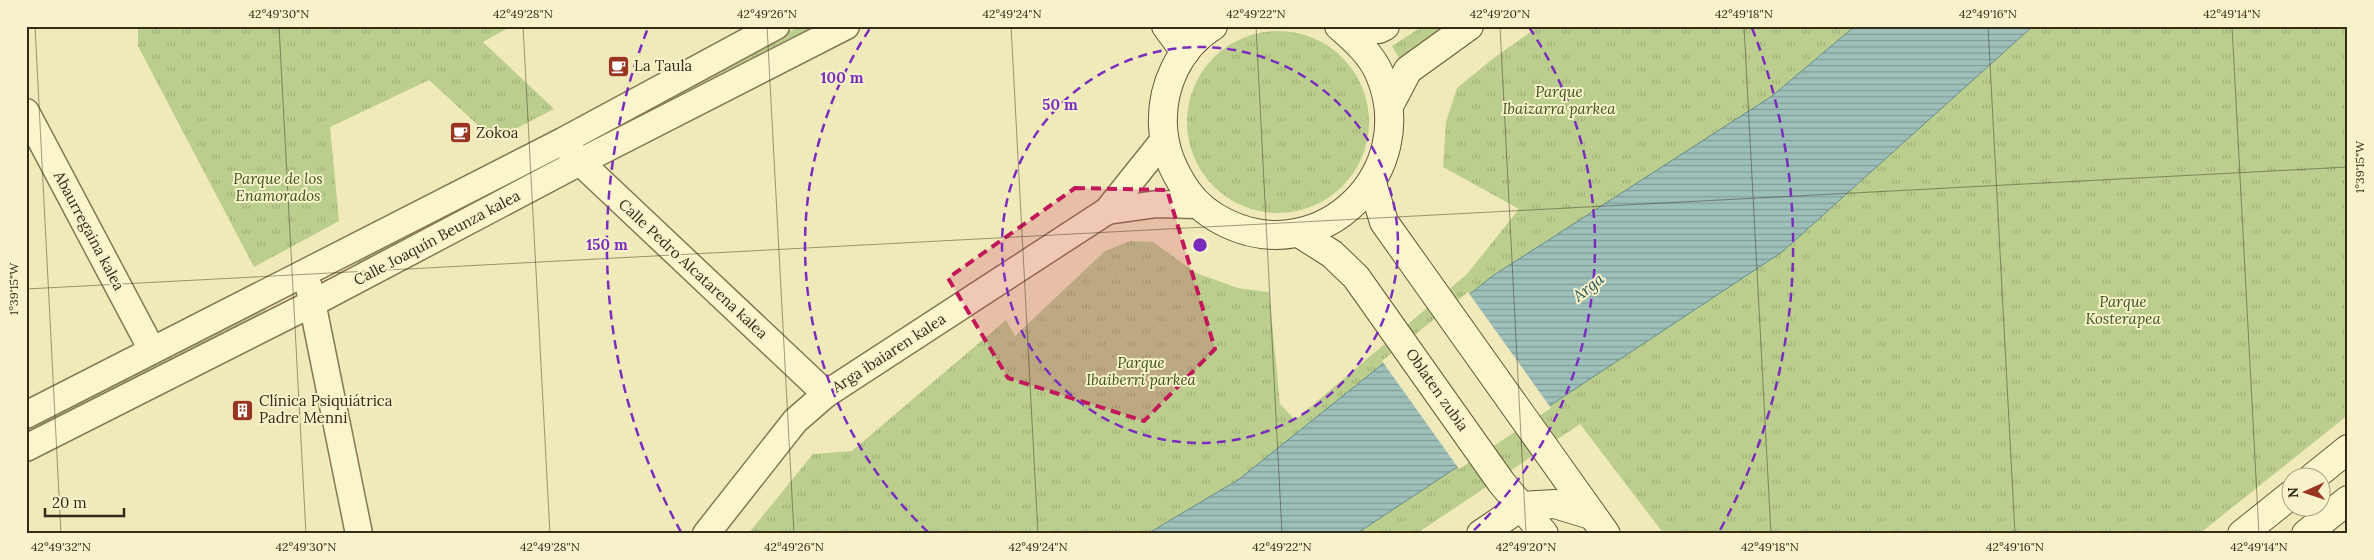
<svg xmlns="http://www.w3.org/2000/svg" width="2374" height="560" font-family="Lora,serif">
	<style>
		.grass { fill: url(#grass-tufts) }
		.water { fill: url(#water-rules); stroke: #668d8a }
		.pier { fill: #f0e9b9 }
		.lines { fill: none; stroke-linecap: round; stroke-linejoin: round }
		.street-casing { stroke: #877753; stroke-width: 29 }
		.secondary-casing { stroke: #685837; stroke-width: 30 }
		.street { stroke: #fbf5cc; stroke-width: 26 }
		.secondary { stroke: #fbf5cc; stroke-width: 28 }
		.marked { fill: #c2185b; fill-opacity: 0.2; stroke: #c2185b; stroke-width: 4; stroke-dasharray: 10 6; stroke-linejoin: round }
		.ticks { fill: none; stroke: #352b19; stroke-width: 1; stroke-opacity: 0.45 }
		.ring { fill: none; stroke: #7b2cbf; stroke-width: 2.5; stroke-dasharray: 9 6 }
		.labels { text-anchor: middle; stroke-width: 4; stroke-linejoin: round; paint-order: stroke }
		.poi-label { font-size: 15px; fill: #352b19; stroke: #f7f2c9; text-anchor: start }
		.park-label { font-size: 15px; font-style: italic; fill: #3c521f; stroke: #f7f2c9 }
		.street-label { font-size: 15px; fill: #352b19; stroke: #f7f2c9 }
		.water-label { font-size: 16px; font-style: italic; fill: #275155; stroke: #f7f2c9 }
		.centre { fill: #7b2cbf; stroke: #f7f2c9; stroke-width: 2.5 }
		.ring-label { font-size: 15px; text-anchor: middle; font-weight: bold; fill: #7b2cbf; stroke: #f7f2c9; stroke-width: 4; stroke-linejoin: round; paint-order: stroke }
		.neatline { fill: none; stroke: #352b19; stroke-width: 2 }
		.ticks-label { font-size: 12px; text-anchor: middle; fill: #352b19 }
	</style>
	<defs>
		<pattern id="grass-tufts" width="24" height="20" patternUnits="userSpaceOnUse" patternTransform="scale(1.25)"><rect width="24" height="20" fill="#bbce8d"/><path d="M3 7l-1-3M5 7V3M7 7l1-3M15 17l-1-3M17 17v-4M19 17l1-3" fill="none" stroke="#a1b179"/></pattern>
		<pattern id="water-rules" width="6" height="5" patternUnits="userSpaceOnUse" patternTransform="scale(1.25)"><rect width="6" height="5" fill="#9ec0bb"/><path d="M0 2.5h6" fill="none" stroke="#829c97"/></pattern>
	</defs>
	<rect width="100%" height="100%" fill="#f0e9b9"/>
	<g class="grass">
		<path d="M138,26H512L483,42L554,109L494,140L429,80L330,127L339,221L254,267L138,46Z"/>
		<path d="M800,26H825L619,134L614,123Z"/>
		<path d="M1423,26H1448L1399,58L1392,46Z"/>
		<path d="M1539,26H1855L1772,96L1238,480L1154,534H748L813,454L852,451L1006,320L1015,336L1105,251L1130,241L1153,242L1196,273L1238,288L1269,292L1280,404L1295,420L1467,274L1519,209L1443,167L1446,122L1457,88L1495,57Z"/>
		<path d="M2033,26H2348V415L2199,534H1664L1580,424L1416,534H1356L1782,252Z"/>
		<circle cx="1278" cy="122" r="91"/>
		<path d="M526,170L532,178L359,267L355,256Z"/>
		<path d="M264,306L268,314L26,439V429Z"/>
	</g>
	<path class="water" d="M1855,26H2033L1782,252L1356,534H1147L1238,480L1491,277L1772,96Z"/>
	<path class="pier" d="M1468,292L1551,408L1459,469L1382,361Z"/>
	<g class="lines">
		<defs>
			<g id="street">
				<path d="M26,112L152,350"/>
				<path d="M570,150L580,162L826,394"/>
				<path d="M1107,211L1157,204L1197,205"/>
				<path d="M309,287L359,534"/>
				<path d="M26,415L563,141L776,26"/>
				<path d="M26,448L313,303L580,162L846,26"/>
				<path d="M706,534L795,421L826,394L1107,211L1163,141"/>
			</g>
			<g id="secondary">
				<path d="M1166,26L1185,52"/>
				<path d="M1213,26C1179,47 1161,87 1163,126C1164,151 1173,171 1187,191C1198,207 1211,216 1228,224C1323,268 1420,171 1380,75C1372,55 1355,40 1339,26"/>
				<path d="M1352,26L1379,29L1385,26"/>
				<path d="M1389,106L1408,70L1469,26"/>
				<path d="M1372,183L1384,222L1606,534"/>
				<path d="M1299,233L1332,254L1356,277L1501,482L1544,534"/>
				<path d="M2312,478L2348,449"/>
				<path d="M1481,534L1522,506L1555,504L1591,515"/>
				<path d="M2242,534L2292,494"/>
				<path d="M2306,534L2348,500"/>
			</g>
		</defs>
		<use href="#street" class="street-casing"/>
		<use href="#secondary" class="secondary-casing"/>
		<use href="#street" class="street"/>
		<use href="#secondary" class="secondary"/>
	</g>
	<path class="marked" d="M1075,188L1167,190L1215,349L1144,421L1008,378L948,278Z"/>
	<path class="ticks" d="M35,26L61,534M279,26L306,534M523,26L550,534M767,26L794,534M1011,26L1038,534M1256,26L1282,534M1500,26L1526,534M1744,26L1771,534M1988,26L2015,534M2232,26L2259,534M26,289L2348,167"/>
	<g class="ring">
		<circle cx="1200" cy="245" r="198"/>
		<path d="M928 532A395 395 0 0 1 871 27M1529 27A395 395 0 0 1 1472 532"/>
		<path d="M681 532A593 593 0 0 1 648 28M1752 28A593 593 0 0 1 1719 532"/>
	</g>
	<defs>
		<symbol id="cafe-square" viewBox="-11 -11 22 22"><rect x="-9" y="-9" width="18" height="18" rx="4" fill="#993420" stroke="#f7f2c9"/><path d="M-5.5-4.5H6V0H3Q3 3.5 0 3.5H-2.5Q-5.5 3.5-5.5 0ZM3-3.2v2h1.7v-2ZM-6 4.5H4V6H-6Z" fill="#fff"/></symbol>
		<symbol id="building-square" viewBox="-11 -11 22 22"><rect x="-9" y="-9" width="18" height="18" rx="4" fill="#993420" stroke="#f7f2c9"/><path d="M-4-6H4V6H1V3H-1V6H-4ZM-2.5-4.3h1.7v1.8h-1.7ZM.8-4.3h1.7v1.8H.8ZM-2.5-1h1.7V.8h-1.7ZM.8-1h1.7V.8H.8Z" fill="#fff"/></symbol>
	</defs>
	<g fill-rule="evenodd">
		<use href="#cafe-square" x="606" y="54" width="25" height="25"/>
		<use href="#cafe-square" x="448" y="120" width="25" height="25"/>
		<use href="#building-square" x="230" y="398" width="25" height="25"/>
	</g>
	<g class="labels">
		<g class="poi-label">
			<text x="634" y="71">La Taula</text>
			<text x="476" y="138">Zokoa</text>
			<text x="259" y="406">Clínica Psiquiátrica<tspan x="259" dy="17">Padre Menni</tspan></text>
		</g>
		<g class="park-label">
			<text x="1559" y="97">Parque<tspan x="1559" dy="17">Ibaizarra parkea</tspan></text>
			<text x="278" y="184">Parque de los<tspan x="278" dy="17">Enamorados</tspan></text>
			<text x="2123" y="307">Parque<tspan x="2123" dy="17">Kosterapea</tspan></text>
			<text x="1141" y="368">Parque<tspan x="1141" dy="17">Ibaiberri parkea</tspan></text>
		</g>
		<g class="street-label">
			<text transform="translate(89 231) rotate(62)" y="5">Abaurregaina kalea</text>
			<text transform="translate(437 238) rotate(-28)" y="5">Calle Joaquín Beunza kalea</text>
			<text transform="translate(693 269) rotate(43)" y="5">Calle Pedro Alcatarena kalea</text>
			<text transform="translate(889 353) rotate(-33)" y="5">Arga ibaiaren kalea</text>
			<text transform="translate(1437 390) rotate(55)" y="5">Oblaten zubia</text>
		</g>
		<g class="water-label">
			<text transform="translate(1588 287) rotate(-38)" y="6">Arga</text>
		</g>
	</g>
	<circle cx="1200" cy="245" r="8" class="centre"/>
	<g class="ring-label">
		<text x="842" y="83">100 m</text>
		<text x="1060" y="110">50 m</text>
		<text x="607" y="250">150 m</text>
	</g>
	<rect width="2374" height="560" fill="none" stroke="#f7f2c9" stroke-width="55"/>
	<g transform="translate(2306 492) rotate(267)"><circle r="24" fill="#f7f2c9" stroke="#a9a283"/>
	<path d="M0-4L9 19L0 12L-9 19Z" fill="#993420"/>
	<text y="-8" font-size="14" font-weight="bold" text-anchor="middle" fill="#352b19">N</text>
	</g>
	<path d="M45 508v8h79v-8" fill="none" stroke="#352b19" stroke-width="2.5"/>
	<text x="52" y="508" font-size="15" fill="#352b19" stroke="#f7f2c9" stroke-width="4" paint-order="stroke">20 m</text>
	<rect x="28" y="28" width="2318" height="504" class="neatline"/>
	<g class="ticks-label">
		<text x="279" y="18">42°49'30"N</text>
		<text x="523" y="18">42°49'28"N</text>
		<text x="767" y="18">42°49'26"N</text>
		<text x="1012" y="18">42°49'24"N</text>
		<text x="1256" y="18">42°49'22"N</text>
		<text x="1500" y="18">42°49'20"N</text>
		<text x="1744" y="18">42°49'18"N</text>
		<text x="1988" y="18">42°49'16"N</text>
		<text x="2232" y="18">42°49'14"N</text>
		<text transform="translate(2360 167) rotate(-90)" y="4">1°39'15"W</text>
		<text transform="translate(14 289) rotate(-90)" y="4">1°39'15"W</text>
		<text x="61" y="551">42°49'32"N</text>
		<text x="306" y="551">42°49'30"N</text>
		<text x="550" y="551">42°49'28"N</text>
		<text x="794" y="551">42°49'26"N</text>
		<text x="1038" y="551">42°49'24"N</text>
		<text x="1282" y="551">42°49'22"N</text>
		<text x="1526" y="551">42°49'20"N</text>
		<text x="1770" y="551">42°49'18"N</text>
		<text x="2015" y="551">42°49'16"N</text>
		<text x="2259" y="551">42°49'14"N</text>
	</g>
</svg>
